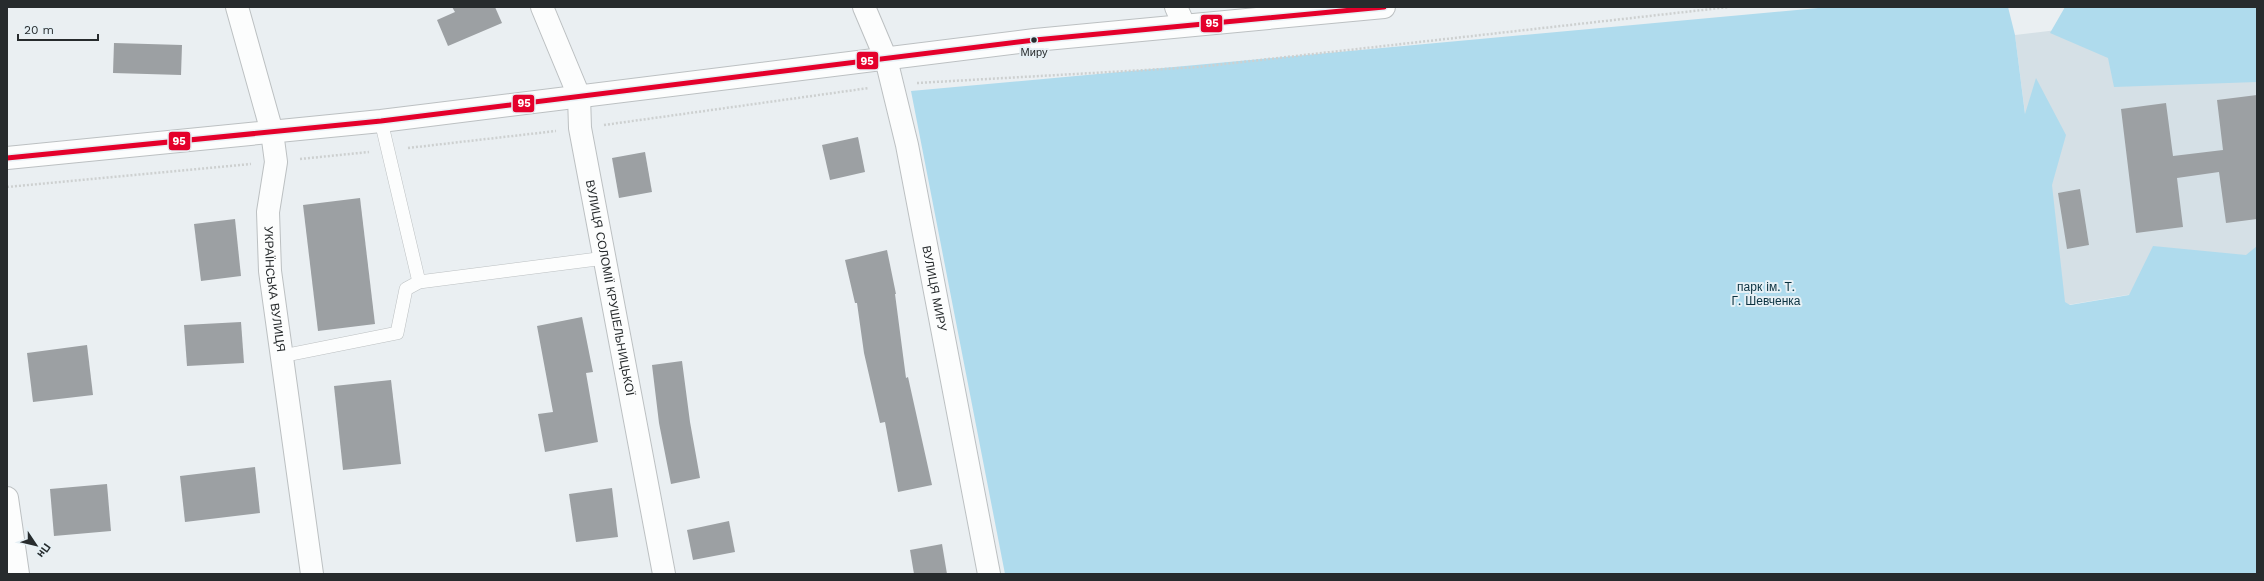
<svg xmlns="http://www.w3.org/2000/svg" width="2264" height="581" font-family="'Work Sans',sans-serif">
	<style>
		.built { fill: #d5e0e6 }
		.green { fill: #afdbed }
		.building { fill: #9ca0a3 }
		.lines { fill: none; stroke-linecap: round; stroke-linejoin: round }
		.service-casing { stroke: #bcc0c2; stroke-width: 14 }
		.minor-casing { stroke: #bcc0c2; stroke-width: 24 }
		.tertiary-casing { stroke: #bcc0c2; stroke-width: 24 }
		.path { stroke: #cdd0d0; stroke-width: 2.5; stroke-dasharray: 2 2; stroke-linecap: butt }
		.service { stroke: #fcfdfd; stroke-width: 13 }
		.minor { stroke: #fcfdfd; stroke-width: 22 }
		.tertiary { stroke: #fcfdfd; stroke-width: 22 }
		.bus-1-casing { stroke: #e6f0f5; stroke-width: 8 }
		.bus-1 { stroke: #e4002b; stroke-width: 5 }
		.bus-dot { fill: #272b2d; stroke: #e6f0f5; stroke-width: 1.5 }
		.labels { text-anchor: middle; stroke-width: 4; stroke-linejoin: round; paint-order: stroke }
		.bus-label { font-size: 11px; fill: #272b2d; stroke: #e6f0f5 }
		.park-label { font-size: 12px; fill: #0b3240; stroke: #e6f0f5 }
		.street-label { font-size: 12px; fill: #272b2d; stroke: #e6f0f5 }
		.line-badge { stroke: #e6f0f5; stroke-width: 1.5 }
		.badge-label { font-size: 11px; text-anchor: middle; font-weight: bold; fill: #fff }
	</style>
	<rect width="100%" height="100%" fill="#eaeff2"/>
	<path class="built" d="M2249,7H2257V273L2050,308L2015,35Z"/>
	<g class="green">
		<path d="M1829,7H2008L2015,35L2025,114L2036,78L2066,135L2052,185L2065,302L2070,305L2129,295L2153,246L2246,255L2257,246V574H1005L911,91Z"/>
		<path d="M2065,7H2257V82L2114,87L2108,58L2050,33Z"/>
	</g>
	<g class="building">
		<path d="M452,7H495L502,23L448,46L437,20L455,12Z"/>
		<path d="M114,43L182,45L181,75L113,73Z"/>
		<path d="M2257,95V219L2226,223L2219,172L2177,178L2183,227L2136,233L2121,109L2166,103L2173,156L2223,150L2217,100Z"/>
		<path d="M858,137L865,172L830,180L822,145Z"/>
		<path d="M645,152L652,192L619,198L612,158Z"/>
		<path d="M2080,189L2089,245L2067,249L2058,193Z"/>
		<path d="M360,198L375,324L318,331L303,205Z"/>
		<path d="M235,219L241,276L201,281L194,224Z"/>
		<path d="M887,250L896,294H895L906,378L908,377L932,485L898,492L885,422L880,423L864,353L857,303H855L845,260Z"/>
		<path d="M582,317L593,372L586,373L598,442L545,452L538,414L553,412L537,326Z"/>
		<path d="M241,322L244,363L187,366L184,325Z"/>
		<path d="M87,345L93,395L33,402L27,353Z"/>
		<path d="M682,361L690,422L700,478L671,484L659,423L652,365Z"/>
		<path d="M391,380L401,464L343,470L334,386Z"/>
		<path d="M255,467L260,513L185,522L180,476Z"/>
		<path d="M107,484L111,531L54,536L50,489Z"/>
		<path d="M612,488L618,537L576,542L569,494Z"/>
		<path d="M729,521L735,552L693,560L687,530Z"/>
		<path d="M942,544L947,574H914L910,550Z"/>
	</g>
	<g class="lines">
		<defs>
			<g id="service">
				<path d="M381,121L419,282"/>
				<path d="M282,356L397,333L406,289L419,282L605,258"/>
			</g>
			<g id="minor">
				<path id="s1" d="M237,7L272,132L276,162L268,212L270,271L312,574"/>
				<path id="s2" d="M542,7L579,96L580,128L664,574"/>
				<path id="s3" d="M864,7L886,59L907,145L989,574"/>
				<path d="M1176,7L1184,25"/>
				<path d="M7,498L18,574"/>
			</g>
			<path id="tertiary" d="M7,158L381,121L1035,40L1384,7"/>
		</defs>
		<use href="#service" class="service-casing"/>
		<use href="#minor" class="minor-casing"/>
		<use href="#tertiary" class="tertiary-casing"/>
		<g class="path">
			<path d="M917,83L1198,67L1729,7"/>
			<path d="M604,125L869,88"/>
			<path d="M408,148L556,131"/>
			<path d="M300,159L369,152"/>
			<path d="M7,187L251,164"/>
		</g>
		<use href="#service" class="service"/>
		<use href="#minor" class="minor"/>
		<use href="#tertiary" class="tertiary"/>
		<defs>
			<path id="bus-1" d="M7,158L381,121L1035,40L1384,7"/>
		</defs>
		<use href="#bus-1" class="bus-1-casing"/>
		<use href="#bus-1" class="bus-1"/>
	</g>
	<circle class="bus-dot" cx="1034" cy="40" r="3.5"/>
	<g class="labels">
		<g class="bus-label">
			<text x="1034" y="56">Миру</text>
		</g>
		<g class="park-label">
			<text x="1766" y="291">парк ім. Т.<tspan x="1766" dy="14">Г. Шевченка</tspan></text>
		</g>
		<g class="street-label">
			<text dy="4" stroke="none"><textPath href="#s2" startOffset="291">ВУЛИЦЯ СОЛОМІЇ КРУШЕЛЬНИЦЬКОЇ</textPath></text>
			<text dy="4" stroke="none"><textPath href="#s3" startOffset="291">ВУЛИЦЯ МИРУ</textPath></text>
			<text dy="4" stroke="none"><textPath href="#s1" startOffset="288">УКРАЇНСЬКА ВУЛИЦЯ</textPath></text>
		</g>
	</g>
	<g class="line-badge">
		<rect x="1200" y="14" width="23" height="19" rx="4" fill="#e4002b"/>
		<rect x="856" y="51" width="23" height="19" rx="4" fill="#e4002b"/>
		<rect x="512" y="94" width="23" height="19" rx="4" fill="#e4002b"/>
		<rect x="168" y="131" width="23" height="20" rx="4" fill="#e4002b"/>
	</g>
	<g class="badge-label">
		<text x="1212" y="27">95</text>
		<text x="867" y="65">95</text>
		<text x="524" y="107">95</text>
		<text x="179" y="145">95</text>
	</g>
	<rect width="2264" height="581" fill="none" stroke="#272b2d" stroke-width="16"/>
	<g transform="translate(36 545) rotate(125)" stroke="#e6f0f5" stroke-width="3" paint-order="stroke">
	<path d="M0-3L7 15L0 10L-7 15Z" fill="#272b2d"/>
	<text y="-6" font-size="11" font-weight="bold" text-anchor="middle" fill="#272b2d">Пн</text>
	</g>
	<path d="M18 34v6h80v-6" fill="none" stroke="#272b2d" stroke-width="2"/>
	<text x="24" y="34" font-size="12" fill="#272b2d" stroke="#e6f0f5" stroke-width="3" paint-order="stroke">20 m</text>
</svg>
